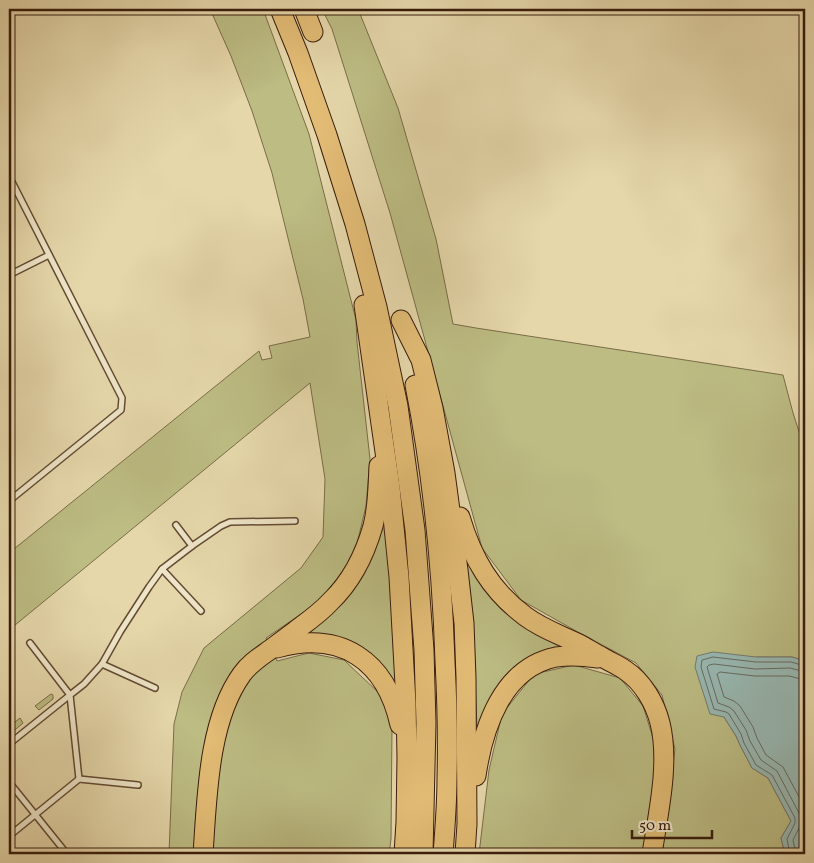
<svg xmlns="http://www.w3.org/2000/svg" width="814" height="863" font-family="Vollkorn,serif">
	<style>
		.green { fill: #bcbc83; stroke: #7a6c48 }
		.water { fill: #98b8b2; stroke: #727a70 }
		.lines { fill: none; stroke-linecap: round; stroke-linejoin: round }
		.shore { stroke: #686a5f; stroke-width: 1 }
		.service-casing { stroke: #644b34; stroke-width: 8 }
		.motorway-casing { stroke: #391c0c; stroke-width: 21 }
		.service { stroke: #eee5c8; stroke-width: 5 }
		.motorway { stroke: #e2bc75; stroke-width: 19 }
	</style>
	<rect width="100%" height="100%" fill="#e5d7aa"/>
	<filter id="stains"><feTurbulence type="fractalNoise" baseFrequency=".004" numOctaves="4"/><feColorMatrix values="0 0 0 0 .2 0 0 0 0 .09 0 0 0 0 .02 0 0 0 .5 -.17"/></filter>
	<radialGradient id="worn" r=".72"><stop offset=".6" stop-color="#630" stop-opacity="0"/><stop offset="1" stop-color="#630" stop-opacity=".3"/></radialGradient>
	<g class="green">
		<path d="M210,9H263L309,134L356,320L357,342L370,459L366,506L355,552L339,577L317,603L266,638L277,661L309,653L344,660L380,694L392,727L391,839L389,854H169L174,724L182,692L204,648L301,568L323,537L325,479L310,383L9,630V553L259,351L262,360L272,358L269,346L310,337L303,299L272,173L252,111L231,56Z"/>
		<path d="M322,9H358L398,108L436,239L453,324L476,328L783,375L793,413L805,450V661L792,657H756L724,717L736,736L740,745L752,768L768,778L791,821L781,838L785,854H662L675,749L662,695L636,663L576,631L521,600L482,548L390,213L332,29Z"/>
		<path d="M384,513L392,589L396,683L394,685L305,637L303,633Z"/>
		<path d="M466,556L572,647L553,653L479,729L477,727L473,635Z"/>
		<path d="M574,665L620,678L643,706L654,741L655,783L644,854H479L489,770L502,714L534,674Z"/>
		<path d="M51,694L53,695V699L39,710L35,706Z"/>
		<path d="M20,718L23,723L9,735V727Z"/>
	</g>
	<path class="water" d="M713,652L756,657H792L805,661V854H785L781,838L791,821L768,778L752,768L740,745L736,736L724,717L710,714L695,667L697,656Z"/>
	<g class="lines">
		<g class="shore">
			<path d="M805,680L789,676H755L720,672L717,674L724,697L734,701L740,706L753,727L757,738L766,755L783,767L805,808"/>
			<path d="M790,854L787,839L795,823V818L772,775L756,765L744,743L741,734L729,714L726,712L714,709L701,667L702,660L713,657L756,662H791L805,666"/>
			<path d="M796,854L793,840L801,824L800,815L777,771L761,760L750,741L746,730L734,711L729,707L718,703L707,667L709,665L714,664L755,669L790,668L805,672"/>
		</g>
		<defs>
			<g id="service">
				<path d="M9,176L122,398L121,410L9,501"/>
				<path d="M9,275L49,255"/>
				<path d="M192,546L221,526L230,522L295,521"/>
				<path d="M162,569L201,611"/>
				<path d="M102,664L155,688"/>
				<path d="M9,744L70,695L30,643"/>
				<path d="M79,779L138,785"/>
				<path d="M9,782L67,854"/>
				<path d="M9,836L79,779L70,695L84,684L102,664L120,632L149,587L162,569L192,546L176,525"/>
			</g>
			<g id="motorway">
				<path d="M280,9L298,53L327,135L355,224L377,307L398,406L415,530L424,650L426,723L423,854"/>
				<path d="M304,9L313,32"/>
				<path d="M364,305L390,487L399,577L406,703L407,758L406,822L404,854"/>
				<path d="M401,320L421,360L433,408L445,473L458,570L464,623L466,678L467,824L465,854"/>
				<path d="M415,385C433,476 442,568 445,661C447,700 448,739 447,778C447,804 445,829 443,854"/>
				<path d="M460,517C472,558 491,591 525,616C542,629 561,635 579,644C587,648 594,653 602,657C610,662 618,665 625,670C643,682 655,703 660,723C670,763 658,814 652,854"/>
				<path d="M277,648C342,630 386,661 400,725"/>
				<path d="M476,776C483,728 502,668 556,657C570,655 584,656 598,658"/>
				<path d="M203,854C207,798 208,721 242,674C250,663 260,657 271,649C279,643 287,637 295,631C307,622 320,613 330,602C351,582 365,554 373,526C378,507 378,486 379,466"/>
			</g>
		</defs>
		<use href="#service" class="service-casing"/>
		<use href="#motorway" class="motorway-casing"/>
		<use href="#service" class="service"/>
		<use href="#motorway" class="motorway"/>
	</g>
	<rect width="814" height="863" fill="none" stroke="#e5d7aa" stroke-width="30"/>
	<rect x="10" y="10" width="794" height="843" fill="none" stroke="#391c0c" stroke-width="2.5"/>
	<rect x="15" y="15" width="784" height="833" fill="none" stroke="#391c0c"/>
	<path d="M632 830v8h80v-8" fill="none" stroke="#391c0c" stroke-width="2.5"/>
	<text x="639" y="830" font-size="15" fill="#391c0c" stroke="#eee5c8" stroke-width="4" paint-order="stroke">50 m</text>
	<rect width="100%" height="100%" filter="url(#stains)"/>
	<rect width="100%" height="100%" fill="url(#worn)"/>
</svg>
